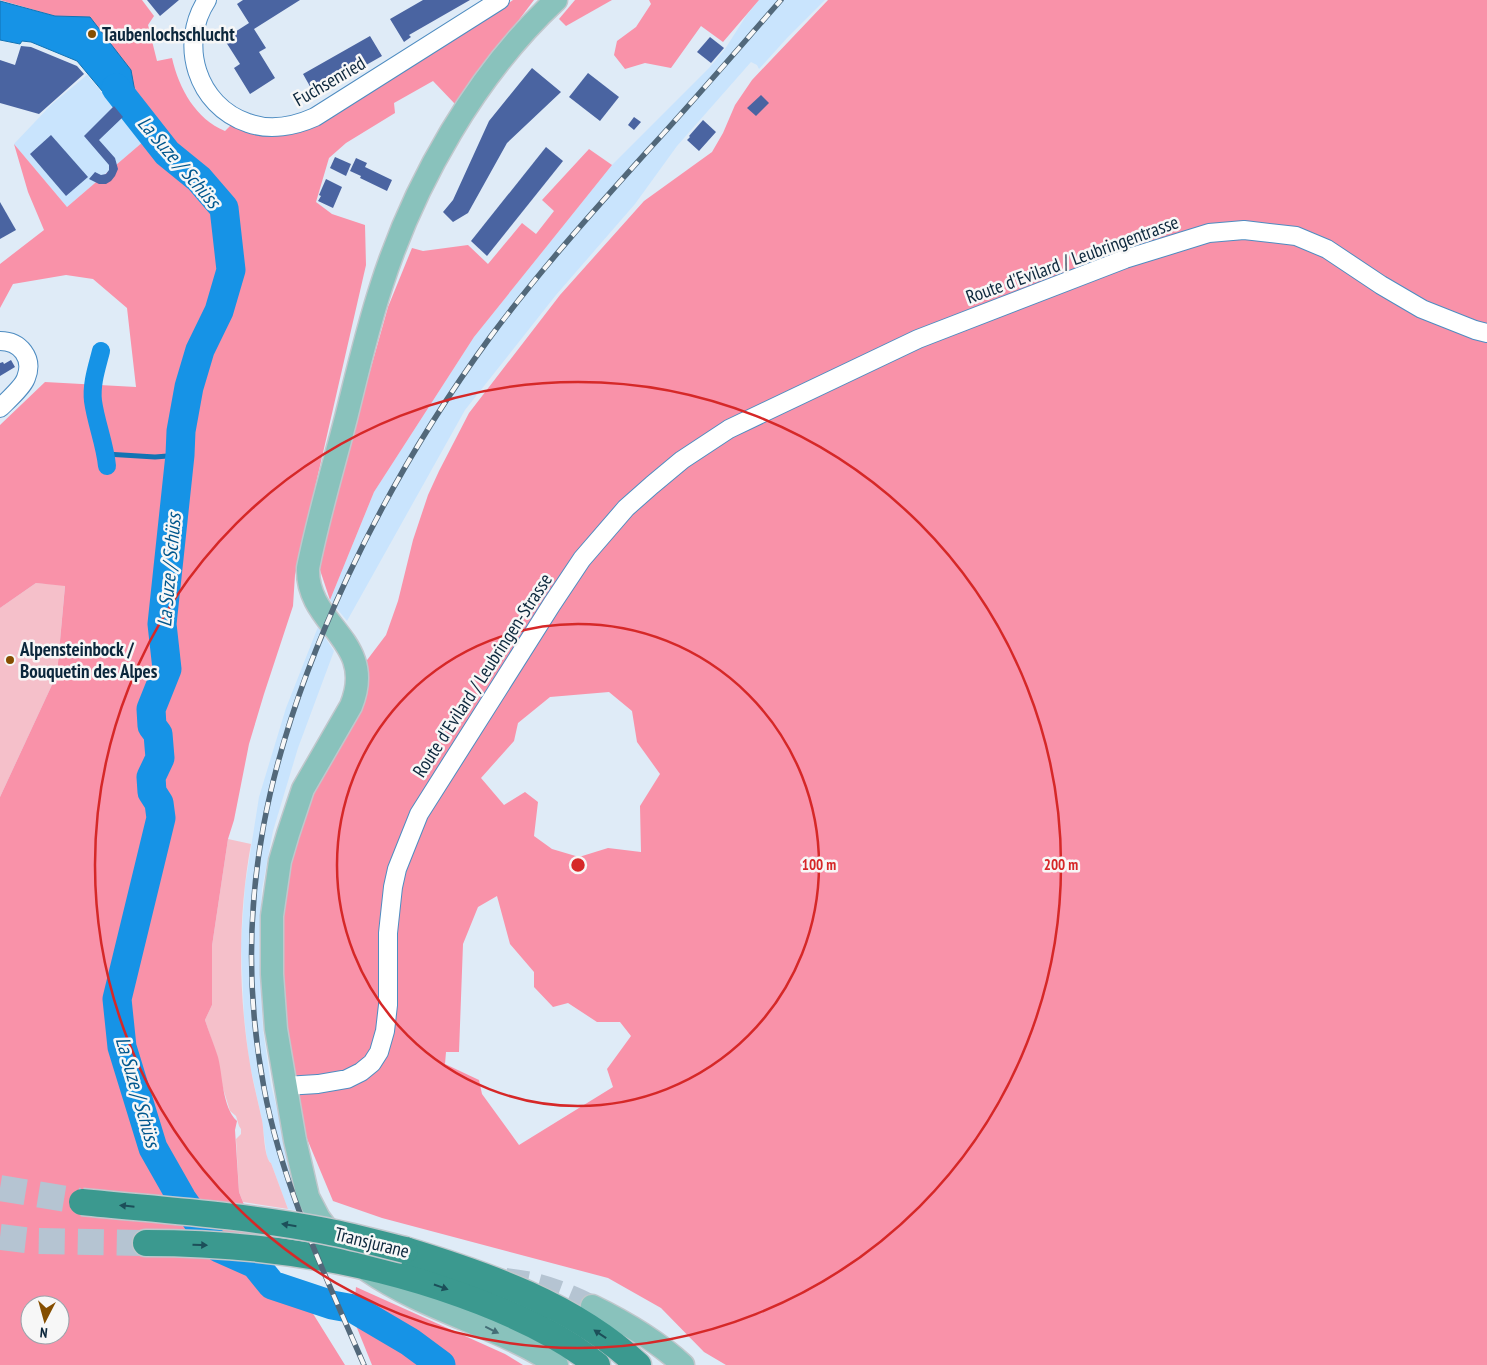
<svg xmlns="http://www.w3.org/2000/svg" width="1487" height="1365" font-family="'PT Sans Narrow',sans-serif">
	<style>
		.built { fill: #c9e4fd }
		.green { fill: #f5c0ca }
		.forest { fill: #f992a9; fill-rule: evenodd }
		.water { fill: #1693e6; stroke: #1373b3 }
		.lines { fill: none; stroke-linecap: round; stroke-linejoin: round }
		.stream { stroke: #1373b3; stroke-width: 5 }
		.canal { stroke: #1693e6; stroke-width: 18 }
		.river { stroke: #1693e6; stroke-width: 29 }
		.building { fill: #4a64a1 }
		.major-tunnel { stroke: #b5c4d2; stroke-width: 22; stroke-dasharray: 22 11; stroke-linecap: butt }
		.highway-tunnel { stroke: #b5c4d2; stroke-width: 26; stroke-dasharray: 26 13; stroke-linecap: butt }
		.minor-casing { stroke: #4e8cc1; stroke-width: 20 }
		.major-casing { stroke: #c0c7cc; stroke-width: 25 }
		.highway-casing { stroke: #c0c7cc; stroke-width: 29 }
		.minor { stroke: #fff; stroke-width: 18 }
		.major { stroke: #89c2bc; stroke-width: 22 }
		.highway { stroke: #3b998f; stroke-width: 26 }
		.rail-casing { stroke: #52687a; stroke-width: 5.5 }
		.rail { stroke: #f7f7f7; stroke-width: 4; stroke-dasharray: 11; stroke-linecap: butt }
		.highway-bridge-casing { stroke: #c0c7cc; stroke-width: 29; stroke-linecap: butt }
		.highway-bridge { stroke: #3b998f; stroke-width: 26 }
		.oneway { fill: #1c4f59 }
		.oneway2 { fill: #446d76 }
		.ring { fill: none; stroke: #d62828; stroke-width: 2.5 }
		.poi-dot { fill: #854e00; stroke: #f7f7f7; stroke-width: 2 }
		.labels { text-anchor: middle; stroke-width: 5; stroke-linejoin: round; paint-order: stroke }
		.poi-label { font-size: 19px; font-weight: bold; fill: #0c273c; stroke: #f7f7f7; text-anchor: start }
		.street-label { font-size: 19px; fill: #0c273c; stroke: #f7f7f7 }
		.water-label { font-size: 20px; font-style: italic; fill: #00578d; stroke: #f7f7f7 }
		.centre { fill: #d62828; stroke: #f7f7f7; stroke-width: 2.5 }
		.ring-label { font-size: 15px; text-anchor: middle; font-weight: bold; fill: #d62828; stroke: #f7f7f7; stroke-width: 5; stroke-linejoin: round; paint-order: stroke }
	</style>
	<rect width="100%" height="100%" fill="#dfebf7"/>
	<g class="built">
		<path d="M759,0H825L787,38L759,69L757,65L751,62L677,146L635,204L556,295L465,410L347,621L330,600L374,492L474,337L612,165L709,68L725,49L746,16Z"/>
		<path d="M87,75L144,141L67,207L14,144L51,105Z"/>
		<path d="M318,627L334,651L298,748L273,831L262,889L259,945L263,1030L271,1085L292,1169L306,1212L288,1209L271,1163L267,1158L262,1120L249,1061L244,1016L241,944L245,886L259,797L286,708Z"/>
	</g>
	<g class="green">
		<path d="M36,583L65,585L57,674L0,797V608Z"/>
		<path d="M228,839L251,844C238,915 238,992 250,1064C253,1083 258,1101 262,1120C264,1129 264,1159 271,1163L288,1209L243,1202L239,1192L236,1139L241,1134V1129L239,1126L236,1116L230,1111L222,1085L218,1059L205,1020L212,1005V946Z"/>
	</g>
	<g class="forest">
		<path d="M0,0H142L154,16L148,25L157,61L172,58C179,89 196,119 225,131L232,124L305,122L474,27L513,0H534L455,104L433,81L394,103L395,113L346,143L329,158L316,202L332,214L365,225L366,265L295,575L293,606L264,694L249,744L234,820L228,839L212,946V1005L205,1020C209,1032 214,1045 218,1057C223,1076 222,1107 237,1121L235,1130L239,1192L265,1258L312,1312L345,1365H0V797L57,674L65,586L36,583L0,608V425L45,382L136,387L127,308L93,279L66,275L13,284L0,308V264L44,230L28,192L14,144L67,207L144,141L90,18L55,16ZM30,1305H60V1335H30Z"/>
		<path d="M575,0H612L566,26L559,19Z"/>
		<path d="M649,0H759L723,42L701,26L671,68L645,63L625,69L614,55L617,41L636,27L651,4Z"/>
		<path d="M828,0H1487V1365H726L704,1352L661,1308L608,1278L382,1218L333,1201L285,1086L275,890L358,672L386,635L398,601L413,540L428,495L439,471L469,413L560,295L644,201L712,152L723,133L735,105L752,80ZM609,692L632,711L637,742L660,774L640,806L641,852L608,848L579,857L552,849L534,836L538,802L525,792L504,805L481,778L514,741L518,723L550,697ZM497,896L510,944L534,972V987L553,1007L568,1003L597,1022H620L631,1036L607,1069L613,1087L519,1145L482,1094L479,1080L445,1064L446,1052H459L463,944L478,907Z"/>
		<path d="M589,149L612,165L474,337L374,492L330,600L320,570L322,542L388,307L412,248L423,251L468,245L488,264L522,223L536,234L554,211L542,200Z"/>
		<path d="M356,1287L505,1354L523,1365H372L353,1318Z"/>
	</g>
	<path class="water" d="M0,1L55,16L90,17L131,70L144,141L77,61L31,42L22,41L20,44L0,40Z"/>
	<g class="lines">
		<path class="stream" d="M106,454L155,457L180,455"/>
		<path class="canal" d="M101,351C97,367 91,384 93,401C96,423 105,444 107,466"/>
		<path class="river" d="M116,88L167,153L199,179L224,208L231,270L219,311L200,350L189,387L181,431L180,455L162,624L167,669L151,709L152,726L158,734L160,758L151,777L152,792L159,803L161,818L117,999L122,1047L153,1148L182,1199L207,1235L219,1248L255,1264L272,1285L332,1305L354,1309L410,1342L441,1365"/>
	</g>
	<g class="building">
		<path d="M147,0H179L160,16Z"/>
		<path d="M243,0H300L254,29L266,48L259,52L275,78L250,94L234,68L240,64L224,39L249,23L237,4Z"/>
		<path d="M423,0H470L409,35L411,37L404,42L390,19Z"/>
		<path d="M370,36L382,56L322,90L324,93L316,97L303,74Z"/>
		<path d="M710,37L724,48L711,63L697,52Z"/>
		<path d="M21,46L31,47L77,66L84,74L39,114L0,103V60L15,65Z"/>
		<path d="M532,68L561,92L507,143L468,213L453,222L443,212L453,200L489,121Z"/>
		<path d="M588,73L619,97L600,121L569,97Z"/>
		<path d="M761,95L769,103L756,116L747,108Z"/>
		<path d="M114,106L123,117L99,140L115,158L118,169L115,176L111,181L106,184H99L89,179L95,172L101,175L106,174L109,170V165L84,136Z"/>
		<path d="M634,117L641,122L634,130L628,125Z"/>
		<path d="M703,120L716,132L699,151L687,140L690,137L689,136Z"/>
		<path d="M51,135L88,177L66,196L30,154Z"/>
		<path d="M546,147L563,161L487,256L471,241Z"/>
		<path d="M335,157L351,164L346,176L330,168Z"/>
		<path d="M356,158L367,163L365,167L392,180L387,191L360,178L361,176L350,171Z"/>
		<path d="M326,179L342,187L333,208L318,201L321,196L319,195Z"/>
		<path d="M0,202L16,230L0,239Z"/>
		<path d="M11,360L15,367L0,376V363L3,362L4,364Z"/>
	</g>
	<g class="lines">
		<path class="major-tunnel" d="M506,1279C537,1282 564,1292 592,1306"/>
		<g class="highway-tunnel">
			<path d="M0,1188L79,1201"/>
			<path d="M0,1237L34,1241L146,1243"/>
		</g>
		<defs>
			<g id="minor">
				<path d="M207,0C178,44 197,106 248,123C270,131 295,126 315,117L500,0"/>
				<path d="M0,341C20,341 34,358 26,378C23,387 7,401 0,408"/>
				<path d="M285,1086L318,1084L347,1079L361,1072L372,1063L379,1052L385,1031L388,1005V933L393,887L397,869L419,814L552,604L582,559L626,508L652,485L682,460L729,429L918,339L1125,259L1209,233L1244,230L1296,236L1327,249L1381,285L1422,309L1475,330L1487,333"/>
			</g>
			<g id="major">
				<path d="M336,1241L319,1218L308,1197L295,1140L276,1029L272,974V916L280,861L288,834L303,789L351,706C378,640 306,626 308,568C318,518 333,468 346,418C357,374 367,330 381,287C414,183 476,74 556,0"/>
				<path d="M368,1271C426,1311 498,1326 557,1365"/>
				<path d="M592,1306C625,1322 656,1340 683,1365"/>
			</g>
			<g id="highway">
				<path d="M146,1243C260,1243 374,1260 481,1302C522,1318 563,1337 597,1365"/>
				<path d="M405,1250C487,1275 574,1305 638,1365"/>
			</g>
		</defs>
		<use href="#minor" class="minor-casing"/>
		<use href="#major" class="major-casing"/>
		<use href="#highway" class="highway-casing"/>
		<use href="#minor" class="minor"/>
		<use href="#major" class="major"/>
		<use href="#highway" class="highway"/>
		<defs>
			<path id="rail" d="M364,1365C325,1275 282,1185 264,1088C229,903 270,743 348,576C388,491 436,411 491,336C541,269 597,207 652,146C696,98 738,49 781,0"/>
		</defs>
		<use href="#rail" class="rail-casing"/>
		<use href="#rail" class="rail"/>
		<defs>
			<path id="highway-bridge" d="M82,1202C161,1210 241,1215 320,1230C348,1235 376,1243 405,1250"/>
		</defs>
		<use href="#highway-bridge" class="highway-bridge-casing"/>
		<use href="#highway-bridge" class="highway-bridge"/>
	</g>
	<defs><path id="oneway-solid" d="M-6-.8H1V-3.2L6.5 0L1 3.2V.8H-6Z" transform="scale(1.25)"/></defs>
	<g class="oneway">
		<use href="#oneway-solid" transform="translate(127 1206) rotate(-174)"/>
		<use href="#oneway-solid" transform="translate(289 1225) rotate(-171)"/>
		<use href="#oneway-solid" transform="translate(200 1245) rotate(2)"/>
		<use href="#oneway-solid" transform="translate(441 1287) rotate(19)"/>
		<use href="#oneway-solid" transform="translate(600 1334) rotate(-146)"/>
	</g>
	<use class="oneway2" href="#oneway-solid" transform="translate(492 1330) rotate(26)"/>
	<g class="ring">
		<circle cx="578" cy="865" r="241"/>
		<circle cx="578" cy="865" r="483"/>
	</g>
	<g class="poi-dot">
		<circle cx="92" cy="34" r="5"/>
		<circle cx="10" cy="660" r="5"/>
	</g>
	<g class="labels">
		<g class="poi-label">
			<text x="102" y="41">Taubenlochschlucht</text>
			<text x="20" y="656">Alpensteinbock /<tspan x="20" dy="22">Bouquetin des Alpes</tspan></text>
		</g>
		<g class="street-label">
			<text transform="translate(329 81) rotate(-30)" y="7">Fuchsenried</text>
			<text transform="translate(1072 259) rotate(-20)" y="7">Route d'Evilard / Leubringentrasse</text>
			<text transform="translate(482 675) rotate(-57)" y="7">Route d'Evilard / Leubringen-Strasse</text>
			<text transform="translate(372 1242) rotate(14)" y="7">Transjurane</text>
		</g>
		<g class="water-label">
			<text transform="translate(179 162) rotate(49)" y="7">La Suze / Schüss</text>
			<text transform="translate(169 570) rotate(-85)" y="7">La Suze / Schüss</text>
			<text transform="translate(138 1092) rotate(74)" y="7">La Suze / Schüss</text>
		</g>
	</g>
	<circle cx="578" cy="865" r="8" class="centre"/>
	<g class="ring-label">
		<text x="819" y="870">100 m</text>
		<text x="1061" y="870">200 m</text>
	</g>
	<g transform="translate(45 1320) rotate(186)"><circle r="24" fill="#f7f7f7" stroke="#99a4ac"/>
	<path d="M0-4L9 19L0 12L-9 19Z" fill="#854e00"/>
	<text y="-8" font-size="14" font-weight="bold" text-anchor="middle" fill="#0c273c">N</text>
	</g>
</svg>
